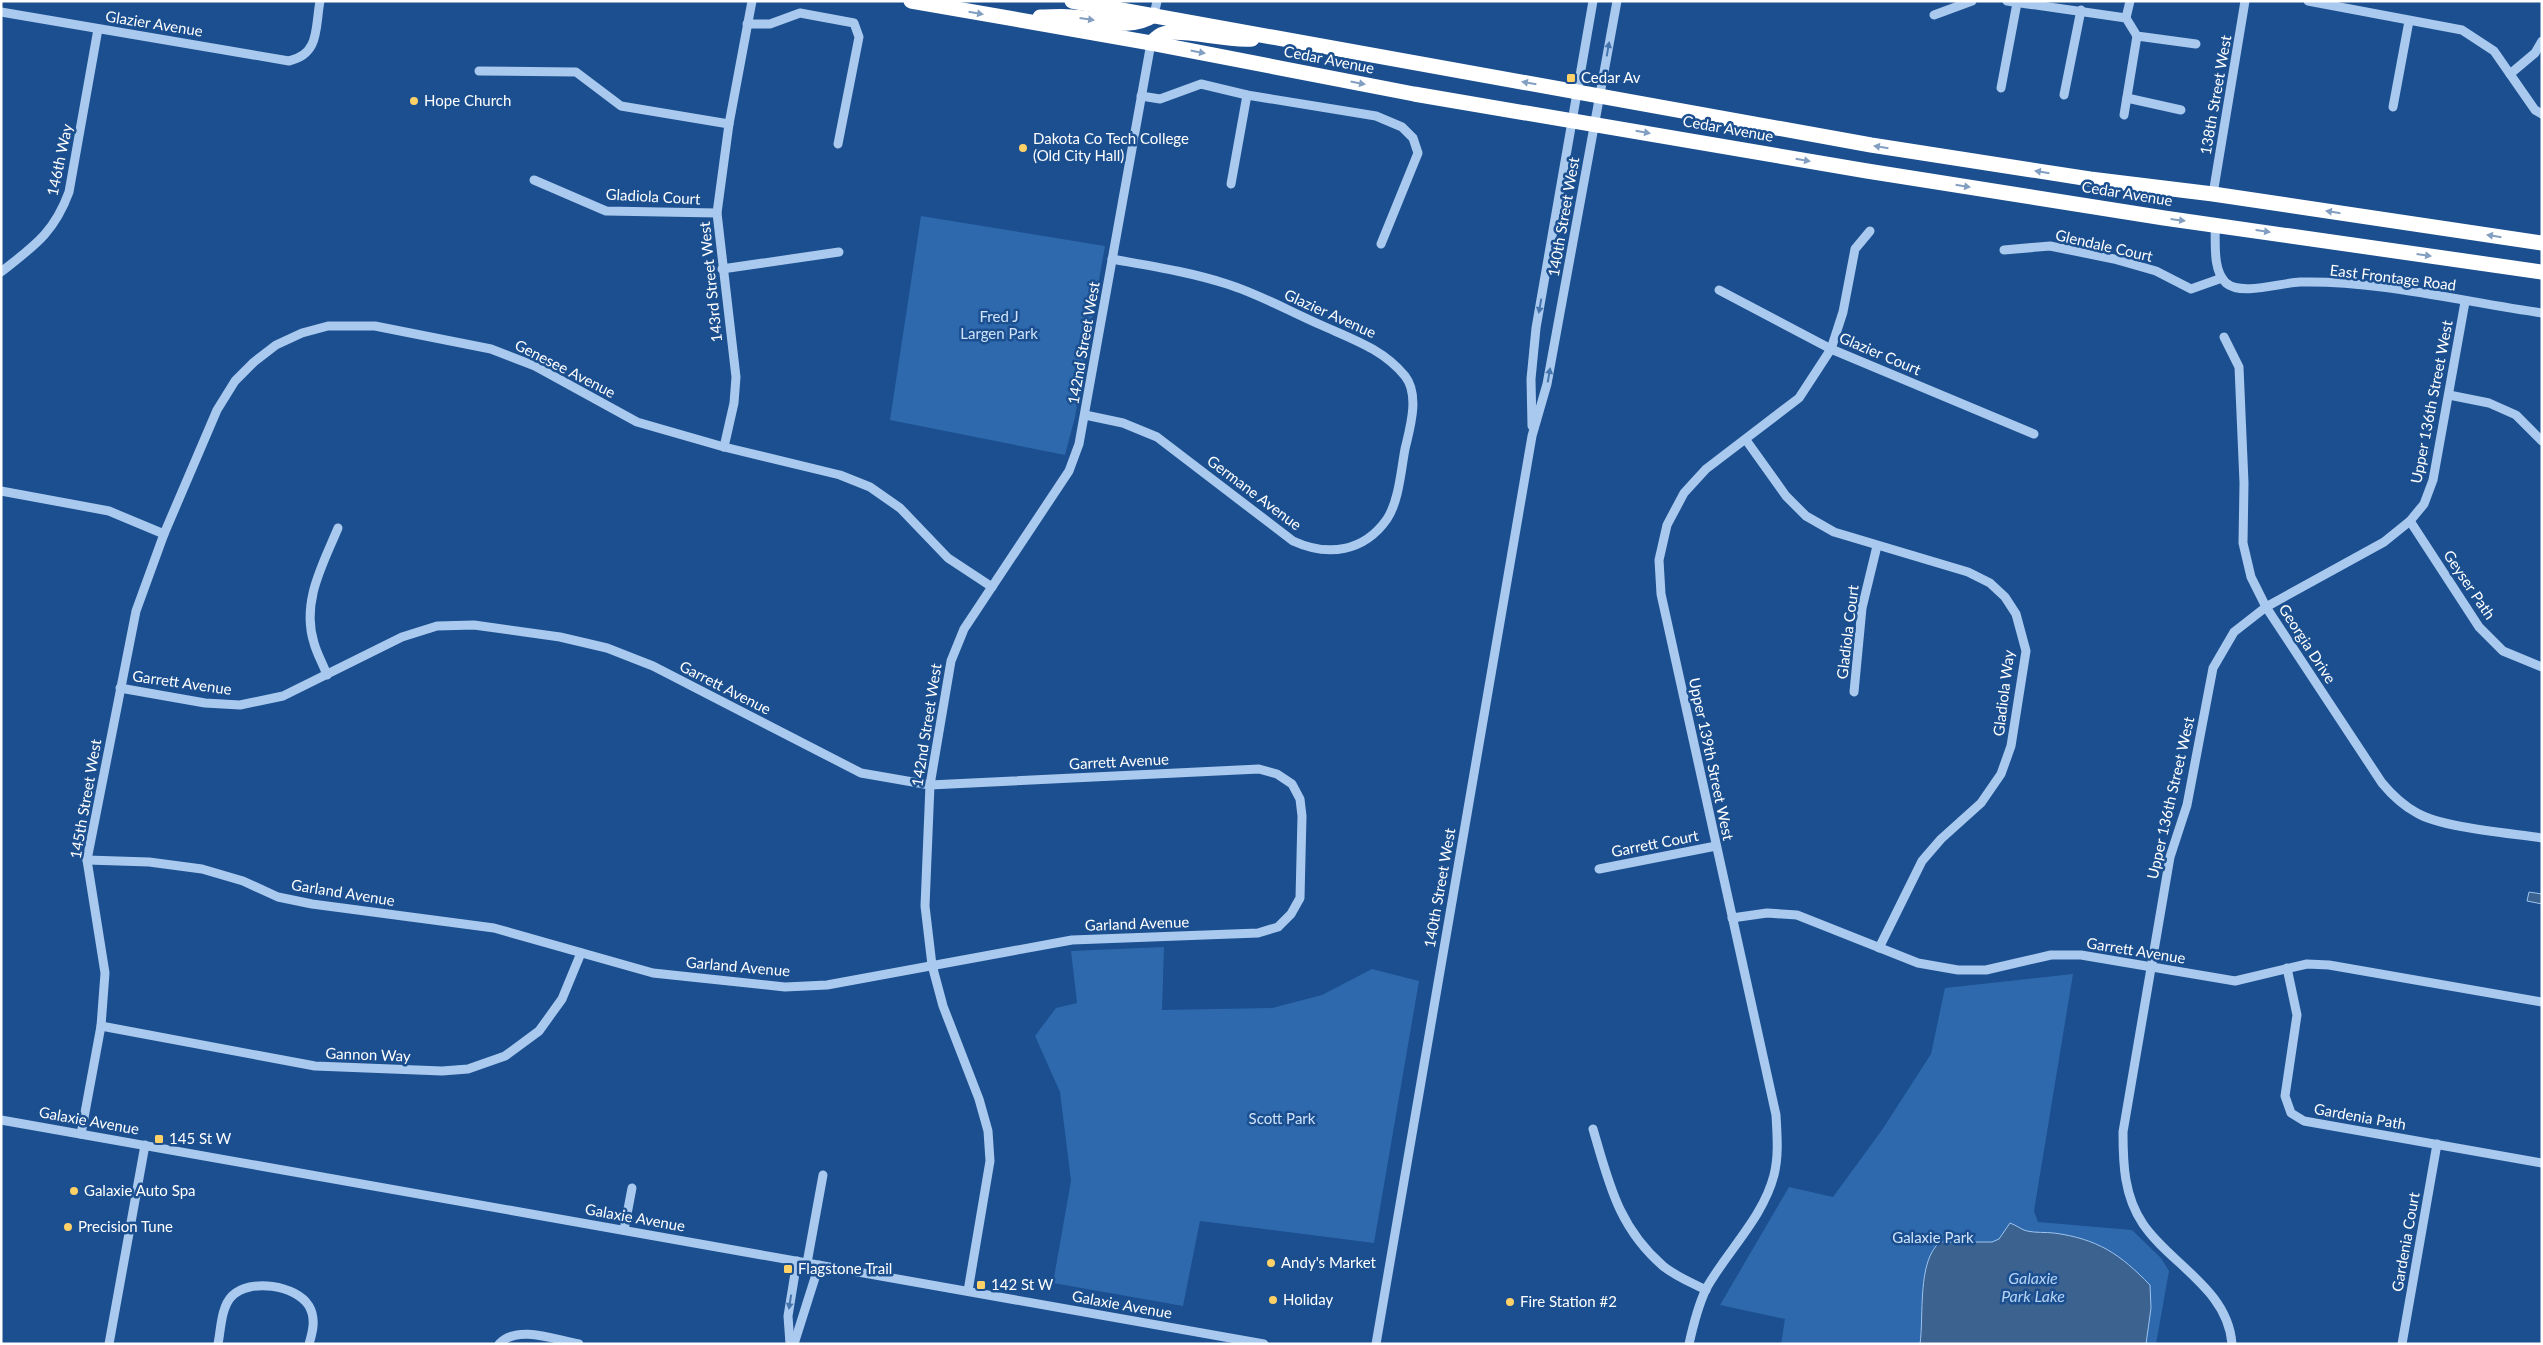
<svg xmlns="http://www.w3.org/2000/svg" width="2543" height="1345" font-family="Lato,sans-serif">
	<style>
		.green { fill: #2e69ad }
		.water { fill: #3c6290; stroke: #9cc4f0 }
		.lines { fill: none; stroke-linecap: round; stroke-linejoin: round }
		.minor { stroke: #a9c9ee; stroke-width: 9 }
		.highway { stroke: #fff; stroke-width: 15 }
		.oneway { fill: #829ec1 }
		.oneway2 { fill: #4674ac }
		.poi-dot { fill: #ffd166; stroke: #1b4f8f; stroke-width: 2 }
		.labels { text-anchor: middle; stroke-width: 5; stroke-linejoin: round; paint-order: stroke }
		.street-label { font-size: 15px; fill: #fff; stroke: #1b4f8f }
		.poi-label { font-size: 15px; fill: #fff; stroke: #1b4f8f; text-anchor: start }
		.park-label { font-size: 15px; fill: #cfe3fa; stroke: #1b4f8f }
		.water-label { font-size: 16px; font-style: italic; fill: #b5d3f5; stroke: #1b4f8f }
	</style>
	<rect width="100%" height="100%" fill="#1b4f8f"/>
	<g class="green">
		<path d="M921,216L1105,246L1075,417L1065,455L890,420Z"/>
		<path d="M1164,947L1162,1010L1272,1008L1322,995L1372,969L1419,981L1374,1243L1200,1221L1183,1306L1053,1283L1071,1181L1060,1092L1035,1036L1056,1008L1077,1003L1071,951Z"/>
		<path d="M2073,974L2034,1211L2038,1222L2132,1230L2161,1258L2169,1271L2156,1344H1781L1785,1319L1720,1305L1789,1187L1833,1197L1882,1130L1931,1054L1945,988Z"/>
	</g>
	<g class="water">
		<path d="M2529,892L2542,894V904L2527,901Z"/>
		<path d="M2010,1223C2016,1225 2022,1230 2027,1231C2036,1233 2045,1232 2054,1233C2098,1239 2120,1254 2150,1285L2151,1308L2146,1344H1920C1924,1316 1917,1261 1940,1242H1992L1999,1239Z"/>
	</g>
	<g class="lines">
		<g class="minor">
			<path d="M2007,1L2126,18L2137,36L2196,44"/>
			<path d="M2308,1L2462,30L2494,51L2535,110L2542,114"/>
			<path d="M1,12L289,61C320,54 315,28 320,1"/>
			<path d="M1154,15L1157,1"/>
			<path d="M1934,15L1972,1"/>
			<path d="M2126,18L2130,1"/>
			<path d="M747,24H770L800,13L854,23L859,37L838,144"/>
			<path d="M479,71L576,72L621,106L729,124"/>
			<path d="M2510,74L2535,53L2542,41"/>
			<path d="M2001,88L2017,3"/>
			<path d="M2064,95L2081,10"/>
			<path d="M1141,96L1160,99L1201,84L1247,95L1376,116L1402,127L1413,138L1418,153L1381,244"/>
			<path d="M2127,98L2181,110"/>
			<path d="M2393,107L2409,21"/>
			<path d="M2124,115L2137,36"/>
			<path d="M534,180L606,211L717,213"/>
			<path d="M1231,184L1247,95"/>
			<path d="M2213,194L2245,1"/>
			<path d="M2215,224C2216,241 2212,270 2226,283C2241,296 2280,283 2300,282C2377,280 2464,302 2542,313"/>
			<path d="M2004,250L2050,246L2114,259L2156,271L2191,289L2222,278"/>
			<path d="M722,269L839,252"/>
			<path d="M1,272C34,246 54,233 69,192L98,29"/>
			<path d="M1719,290L1831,349L2034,434"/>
			<path d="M2224,337L2239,367L2244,483L2243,543L2251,577L2266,607L2382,783C2392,795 2402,805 2417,813C2443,828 2510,833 2542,838"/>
			<path d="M2449,395L2489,403L2516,415L2542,441"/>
			<path d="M1085,415L1123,423L1157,437L1293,541C1328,557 1364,552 1387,519C1399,501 1401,470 1405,449C1410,428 1420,395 1405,376C1383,349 1352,339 1321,325C1291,312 1259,294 1227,284C1190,272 1151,266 1112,259"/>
			<path d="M1532,426L1531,379L1536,328L1593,1"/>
			<path d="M1746,440L1786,496L1806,516L1834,532L1968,572L1990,583L2005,597L2016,614L2026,651L2011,746L2001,774L1981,803L1941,839L1922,861L1879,948"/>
			<path d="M724,447L734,403L736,377L717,213L729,124L752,1"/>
			<path d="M1,491L109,511L164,534"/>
			<path d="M2410,521L2479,627L2503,651L2542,667"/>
			<path d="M327,675C323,664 317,654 314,643C301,602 323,564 338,528"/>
			<path d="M1854,692L1862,608L1877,546"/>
			<path d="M87,860L149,862L202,869L243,881L278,897L312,904L494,928L653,973L785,987L827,985L1072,940L1258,933L1278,927L1291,914L1300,898L1302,816L1300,799L1292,784L1277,774L1259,769L930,785L861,773L653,666L607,648L560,637L474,625L437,626L402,637L283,696L240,705L205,703L120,688"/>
			<path d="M1599,869L1716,846"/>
			<path d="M1732,918L1767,913L1797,915L1918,963L1958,970H1986L2051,955H2081L2235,981L2307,964L2329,965L2542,1002"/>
			<path d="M2287,968L2297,1015L2285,1096L2291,1113L2304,1121L2542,1163"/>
			<path d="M101,1026L315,1066L442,1071L468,1069L505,1056L539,1031L562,999L581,953"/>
			<path d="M1,1120L1264,1344"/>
			<path d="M1593,1129C1609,1183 1618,1227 1663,1266C1675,1276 1692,1283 1706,1290"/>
			<path d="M81,1134L101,1026L105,973L87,860L136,611L164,534L217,410L235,381L254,362L276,345L302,333L328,326H375L491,349L535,366L637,422L724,447L840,475L870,487L900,508L948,558L992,587"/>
			<path d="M624,1230L632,1188"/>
			<path d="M807,1263L823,1175"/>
			<path d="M968,1291L990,1161L988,1131L979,1099L943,1006L932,965L925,906L930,785L951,661L964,629L1069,471L1079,444L1151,43"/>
			<path d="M109,1344L145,1145"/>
			<path d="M218,1344C221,1329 221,1307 232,1296C250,1278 296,1285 309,1306C316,1318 313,1331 309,1344"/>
			<path d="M499,1344C517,1324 556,1340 579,1344"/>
			<path d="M790,1344L788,1316L797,1261"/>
			<path d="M794,1344L819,1265"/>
			<path d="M1376,1344L1532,436L1547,384L1617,1"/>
			<path d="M1689,1344C1693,1326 1698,1306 1706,1289C1727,1251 1763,1218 1774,1175C1779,1155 1777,1135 1776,1115L1661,594L1659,560L1667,525L1684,493L1706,469L1799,398L1831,349L1843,312L1855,249L1870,231"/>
			<path d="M2232,1344C2228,1289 2170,1264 2143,1224C2124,1196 2123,1164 2123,1132L2170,857L2187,805L2213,668L2234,632L2266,607L2384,542L2410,521L2424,504L2433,480L2465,302"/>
			<path d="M2402,1344L2437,1144"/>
		</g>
		<g class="highway">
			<path d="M911,1L1151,43L1414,94L1867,171L2164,218L2542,272"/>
			<path d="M1072,1L1871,145L2090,179L2213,194L2542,243"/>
			<path d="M1040,17C1051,17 1062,16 1072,17C1100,18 1128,32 1154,15"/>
			<path d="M1151,43C1154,40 1159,35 1163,34C1179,27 1228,42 1252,39"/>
		</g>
	</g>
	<defs><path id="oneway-solid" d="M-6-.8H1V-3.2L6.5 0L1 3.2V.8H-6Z" transform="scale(1.25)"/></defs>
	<g class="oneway">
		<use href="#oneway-solid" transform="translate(976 13) rotate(10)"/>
		<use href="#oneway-solid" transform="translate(1087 19) rotate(8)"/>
		<use href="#oneway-solid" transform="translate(1198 52) rotate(11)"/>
		<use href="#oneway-solid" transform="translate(1358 83) rotate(11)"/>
		<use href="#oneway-solid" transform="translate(1529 83) rotate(-170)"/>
		<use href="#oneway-solid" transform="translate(1643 132) rotate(10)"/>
		<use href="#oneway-solid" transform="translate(1881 147) rotate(-171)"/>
		<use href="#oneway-solid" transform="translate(1803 160) rotate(10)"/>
		<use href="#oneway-solid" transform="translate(2042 172) rotate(-171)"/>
		<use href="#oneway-solid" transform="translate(1963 186) rotate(9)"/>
		<use href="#oneway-solid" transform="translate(2333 212) rotate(-171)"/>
		<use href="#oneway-solid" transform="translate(2178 220) rotate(7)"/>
		<use href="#oneway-solid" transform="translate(2263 231) rotate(8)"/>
		<use href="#oneway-solid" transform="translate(2494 236) rotate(-171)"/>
		<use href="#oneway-solid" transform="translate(2424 255) rotate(8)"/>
	</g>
	<g class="oneway2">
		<use href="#oneway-solid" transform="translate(1608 49) rotate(-80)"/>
		<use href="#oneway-solid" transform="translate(1540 306) rotate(100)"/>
		<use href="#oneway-solid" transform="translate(1549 375) rotate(-80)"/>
		<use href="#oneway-solid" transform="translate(790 1302) rotate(99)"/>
	</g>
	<g class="poi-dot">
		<rect x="1566" y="73" width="10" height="10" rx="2.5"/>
		<circle cx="414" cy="101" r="5"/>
		<circle cx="1023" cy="148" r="5"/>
		<rect x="154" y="1134" width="10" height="10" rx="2.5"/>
		<circle cx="74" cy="1191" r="5"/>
		<circle cx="68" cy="1227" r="5"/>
		<circle cx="1271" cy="1263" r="5"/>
		<rect x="783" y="1264" width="10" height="10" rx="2.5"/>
		<rect x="976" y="1280" width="10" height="10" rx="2.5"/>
		<circle cx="1273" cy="1300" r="5"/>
		<circle cx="1510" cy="1302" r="5"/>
	</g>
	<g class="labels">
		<g class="street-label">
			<text transform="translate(154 24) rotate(9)" y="5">Glazier Avenue</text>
			<text transform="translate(1329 60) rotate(11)" y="5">Cedar Avenue</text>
			<text transform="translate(2216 95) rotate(-80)" y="5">138th Street West</text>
			<text transform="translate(1728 129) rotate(10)" y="5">Cedar Avenue</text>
			<text transform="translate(60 160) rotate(-78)" y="5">146th Way</text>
			<text transform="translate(2127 194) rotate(9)" y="5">Cedar Avenue</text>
			<text transform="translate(653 197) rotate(3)" y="5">Gladiola Court</text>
			<text transform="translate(1564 217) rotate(-80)" y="5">140th Street West</text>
			<text transform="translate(2104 246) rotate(13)" y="5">Glendale Court</text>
			<text transform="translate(2393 278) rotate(7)" y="5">East Frontage Road</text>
			<text transform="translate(711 282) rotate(-96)" y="5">143rd Street West</text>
			<text transform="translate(1330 314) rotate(24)" y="5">Glazier Avenue</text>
			<text transform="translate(1084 343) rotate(-80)" y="5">142nd Street West</text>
			<text transform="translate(1880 354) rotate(23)" y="5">Glazier Court</text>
			<text transform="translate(565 369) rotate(27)" y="5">Genesee Avenue</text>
			<text transform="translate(2432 402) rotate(-79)" y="5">Upper 136th Street West</text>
			<text transform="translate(1254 493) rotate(37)" y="5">Germane Avenue</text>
			<text transform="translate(2469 585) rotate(56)" y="5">Geyser Path</text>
			<text transform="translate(1848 632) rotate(-83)" y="5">Gladiola Court</text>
			<text transform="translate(2307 644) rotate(57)" y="5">Georgia Drive</text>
			<text transform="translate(182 683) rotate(8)" y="5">Garrett Avenue</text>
			<text transform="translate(725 688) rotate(27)" y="5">Garrett Avenue</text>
			<text transform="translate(2004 693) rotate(-83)" y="5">Gladiola Way</text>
			<text transform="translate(927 725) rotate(-81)" y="5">142nd Street West</text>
			<text transform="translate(1711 759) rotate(78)" y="5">Upper 139th Street West</text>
			<text transform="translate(1119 762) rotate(-3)" y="5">Garrett Avenue</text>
			<text transform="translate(2171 798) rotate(-77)" y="5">Upper 136th Street West</text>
			<text transform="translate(86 799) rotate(-80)" y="5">145th Street West</text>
			<text transform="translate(1655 844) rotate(-11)" y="5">Garrett Court</text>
			<text transform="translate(1440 888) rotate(-80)" y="5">140th Street West</text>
			<text transform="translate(343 893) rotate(9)" y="5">Garland Avenue</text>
			<text transform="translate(1137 924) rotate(-2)" y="5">Garland Avenue</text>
			<text transform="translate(2136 951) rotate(9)" y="5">Garrett Avenue</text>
			<text transform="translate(738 967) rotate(5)" y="5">Garland Avenue</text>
			<text transform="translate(368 1055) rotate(2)" y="5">Gannon Way</text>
			<text transform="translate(2360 1117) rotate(10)" y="5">Gardenia Path</text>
			<text transform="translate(89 1121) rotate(10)" y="5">Galaxie Avenue</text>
			<text transform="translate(635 1218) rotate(10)" y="5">Galaxie Avenue</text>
			<text transform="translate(2406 1242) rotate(-80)" y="5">Gardenia Court</text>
			<text transform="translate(1122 1305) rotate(10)" y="5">Galaxie Avenue</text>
		</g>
		<g class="poi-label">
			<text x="1581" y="83">Cedar Av</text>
			<text x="424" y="106">Hope Church</text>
			<text x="1033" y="144">Dakota Co Tech College<tspan x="1033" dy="17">(Old City Hall)</tspan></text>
			<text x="169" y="1144">145 St W</text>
			<text x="84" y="1196">Galaxie Auto Spa</text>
			<text x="78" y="1232">Precision Tune</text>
			<text x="1281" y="1268">Andy's Market</text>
			<text x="798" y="1274">Flagstone Trail</text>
			<text x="991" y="1290">142 St W</text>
			<text x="1283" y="1305">Holiday</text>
			<text x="1520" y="1307">Fire Station #2</text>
		</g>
		<g class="park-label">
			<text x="999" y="322">Fred J<tspan x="999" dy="17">Largen Park</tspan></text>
			<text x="1282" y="1124">Scott Park</text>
			<text x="1933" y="1243">Galaxie Park</text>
		</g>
		<g class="water-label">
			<text x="2033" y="1284">Galaxie<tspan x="2033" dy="18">Park Lake</tspan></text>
		</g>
	</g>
	<rect width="2543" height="1345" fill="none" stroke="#ffffff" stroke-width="5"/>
</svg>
